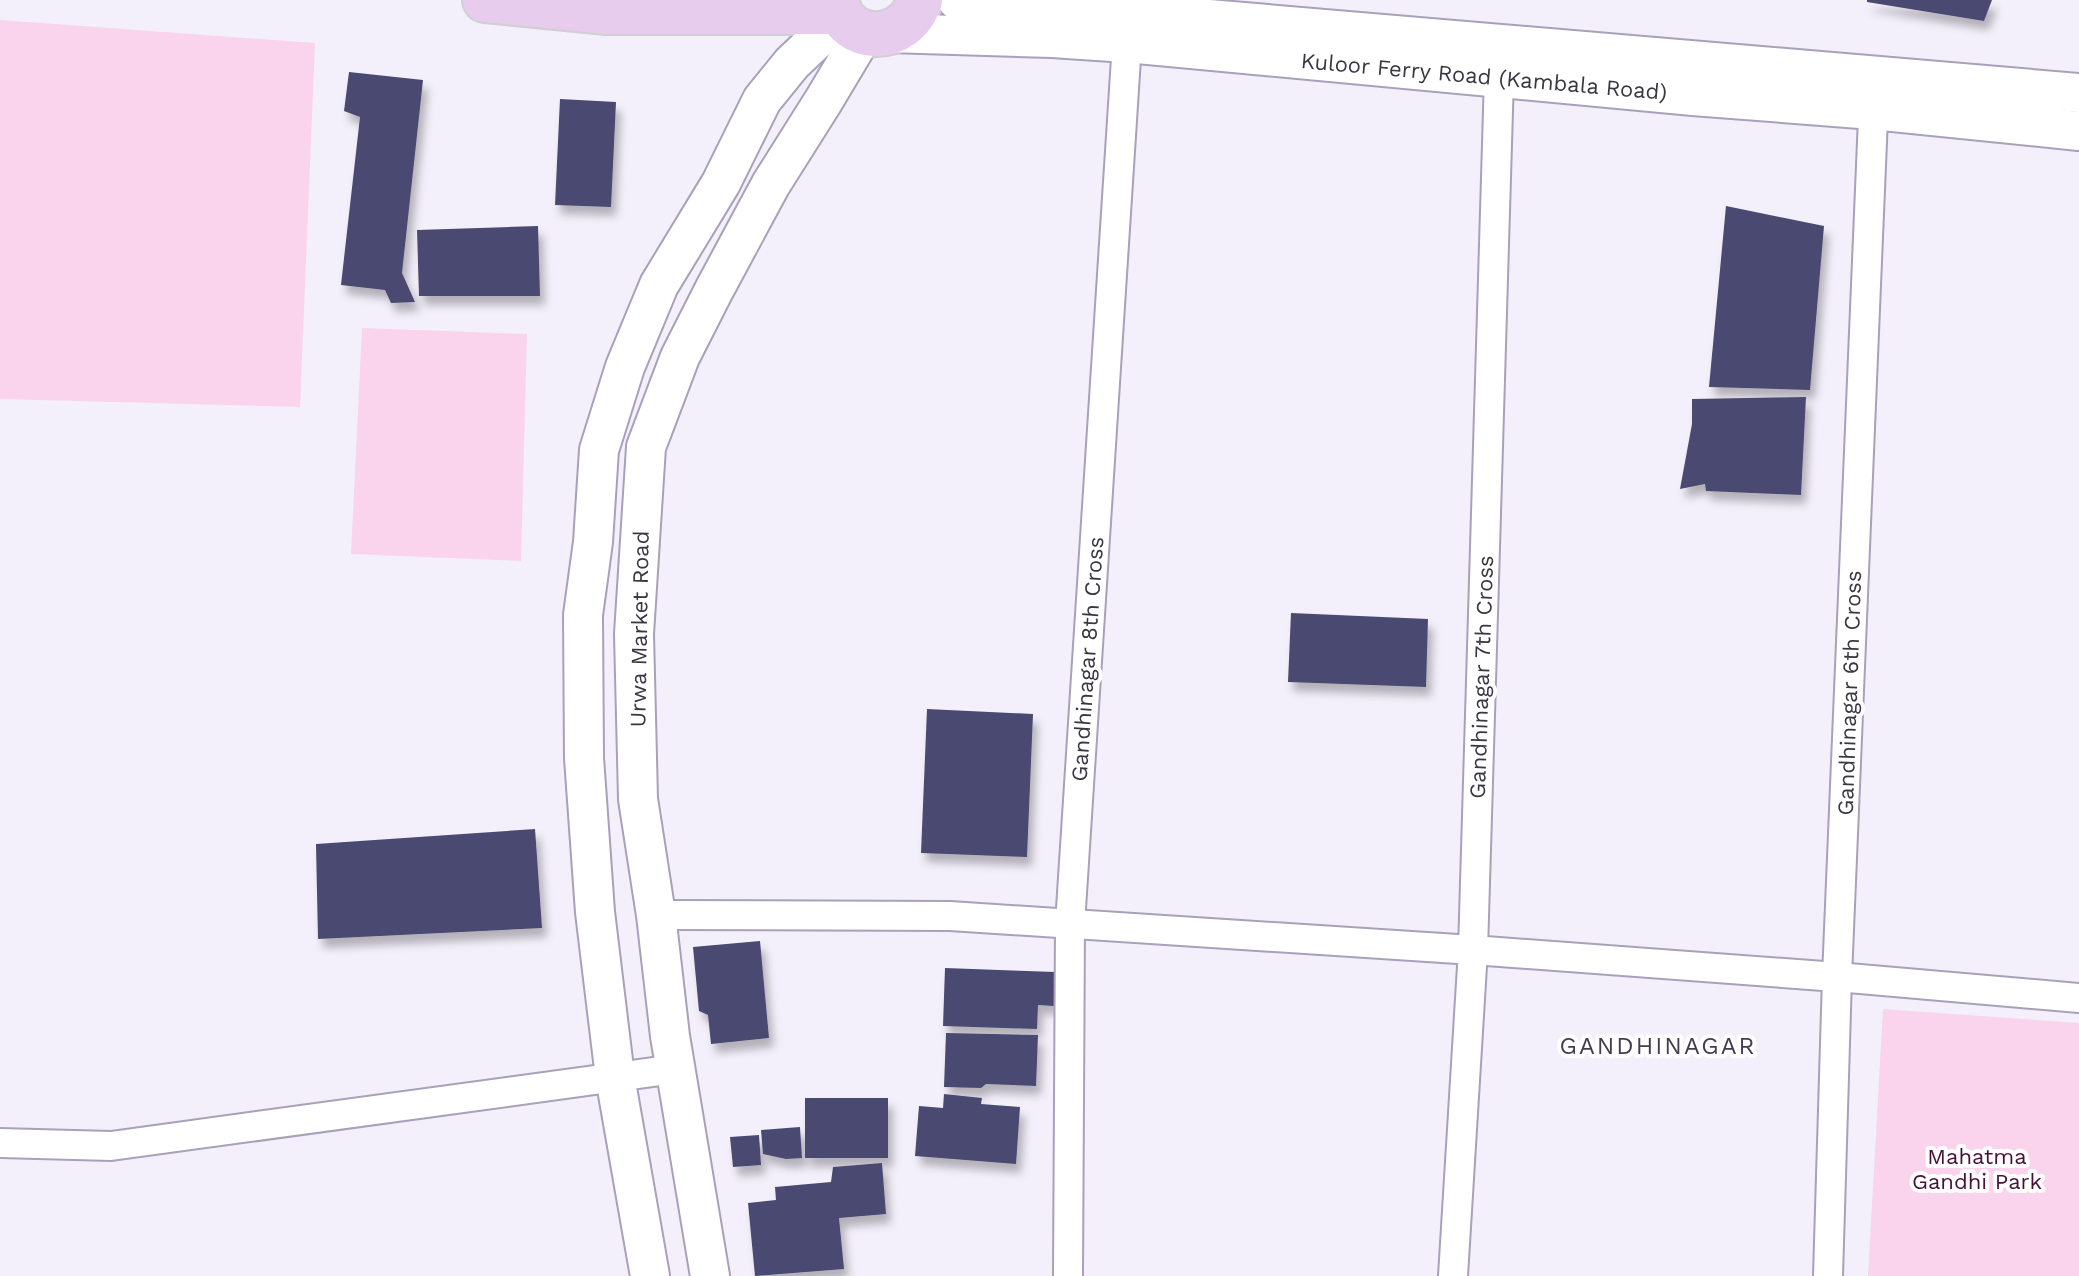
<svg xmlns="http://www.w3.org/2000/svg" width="2079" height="1276" font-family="'Work Sans',sans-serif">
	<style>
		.green { fill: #f9d4ec }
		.building { fill: #494971; filter: url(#shadow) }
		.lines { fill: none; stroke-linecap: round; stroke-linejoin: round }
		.street-casing { stroke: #a9a0b9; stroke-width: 32 }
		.secondary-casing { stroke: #a9a0b9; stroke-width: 42 }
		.primary-casing { stroke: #d0cfd2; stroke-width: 48 }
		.street { stroke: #fff; stroke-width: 28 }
		.secondary { stroke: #fff; stroke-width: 38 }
		.primary { stroke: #e8ccee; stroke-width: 44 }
		.labels { text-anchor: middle; stroke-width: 8; stroke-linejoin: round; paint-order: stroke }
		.street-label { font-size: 22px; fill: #3b3742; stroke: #fff }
		.park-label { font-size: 22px; fill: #461038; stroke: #fff }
		.neighbourhood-label { font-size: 24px; letter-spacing: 2px; fill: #433b50; stroke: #fff }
	</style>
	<defs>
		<filter id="shadow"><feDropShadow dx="5" dy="9" stdDeviation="4" flood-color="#0004"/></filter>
	</defs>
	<rect width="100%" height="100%" fill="#f4f0fb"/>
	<g class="green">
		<path d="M0,20L315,43L300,407L0,399Z"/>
		<path d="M362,328L527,334L521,561L351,554Z"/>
		<path d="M1883,1009L2079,1023V1276H1868Z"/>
	</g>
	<g class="building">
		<path d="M1867,0H1992L1984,21L1867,2Z"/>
		<path d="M349,72L423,80L402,273L415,302L391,303L385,290L341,285L360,117L344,111Z"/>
		<path d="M560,99L616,102L611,207L555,205Z"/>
		<path d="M1726,206L1824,226L1810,390L1709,387Z"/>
		<path d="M538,226L540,296H419L417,230Z"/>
		<path d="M1806,397L1801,495L1706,491L1705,484L1680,489L1692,424V399Z"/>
		<path d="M1291,613L1428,619L1426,687L1288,682Z"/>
		<path d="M927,709L1033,714L1027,857L921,853Z"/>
		<path d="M535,829L542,928L318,939L316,844Z"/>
		<path d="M760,941L769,1038L711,1044L708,1015L699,1011L693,947Z"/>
		<path d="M945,968L1055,972L1054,1006L1038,1005L1037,1029L943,1026Z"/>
		<path d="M946,1033L1038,1035L1036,1086L986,1084L981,1088L944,1087Z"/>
		<path d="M944,1094L982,1098L981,1104L1020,1107L1016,1164L915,1156L919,1106L943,1108Z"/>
		<rect x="805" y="1098" width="83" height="60"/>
		<path d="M800,1127L802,1158L786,1159L763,1154L761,1130Z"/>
		<path d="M759,1135L761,1165L733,1167L730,1137Z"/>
		<path d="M882,1163L886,1214L839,1218L844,1269L755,1276L748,1203L776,1200L775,1187L831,1182L833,1167Z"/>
	</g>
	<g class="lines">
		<defs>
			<g id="street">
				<path d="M656,915L950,916L1473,950L1837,977L2079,998"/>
				<path d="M0,1143L111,1146L675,1069"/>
				<path d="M1068,1276L1070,924L1127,43"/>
				<path d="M1453,1276L1473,950L1499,77"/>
				<path d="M1828,1276L1837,977L1874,94"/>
			</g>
			<g id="secondary">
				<path d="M957,0L1150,14L2079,93"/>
				<path d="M889,33L1052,38L1127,43L1693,96L1873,110L2079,131"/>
				<path d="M650,1276L615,1077L595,912L584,758L583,615L593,542L599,450L625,367L659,285L721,183L762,100L792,63L842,16"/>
				<path d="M710,1276L670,1036L656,915L638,799L634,634L646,447L680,357L714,290L771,184L824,100L864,33"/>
			</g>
			<g id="primary">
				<path d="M485,0L607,12H840"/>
				<path d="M835,0C846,46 906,45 920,0"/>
			</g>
		</defs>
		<use href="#street" class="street-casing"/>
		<use href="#secondary" class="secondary-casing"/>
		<use href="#primary" class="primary-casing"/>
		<use href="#street" class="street"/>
		<use href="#secondary" class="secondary"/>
		<use href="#primary" class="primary"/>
	</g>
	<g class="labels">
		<g class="street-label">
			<text transform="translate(1484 76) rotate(5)" y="8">Kuloor Ferry Road (Kambala Road)</text>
			<text transform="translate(639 629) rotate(-89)" y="8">Urwa Market Road</text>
			<text transform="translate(1087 659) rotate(-86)" y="8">Gandhinagar 8th Cross</text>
			<text transform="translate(1481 677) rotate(-88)" y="8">Gandhinagar 7th Cross</text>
			<text transform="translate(1849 693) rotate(-88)" y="8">Gandhinagar 6th Cross</text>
		</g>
		<g class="park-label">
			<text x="1977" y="1164">Mahatma<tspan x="1977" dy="25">Gandhi Park</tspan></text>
		</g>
		<g class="neighbourhood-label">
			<text x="1658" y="1054">GANDHINAGAR</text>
		</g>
	</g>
</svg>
